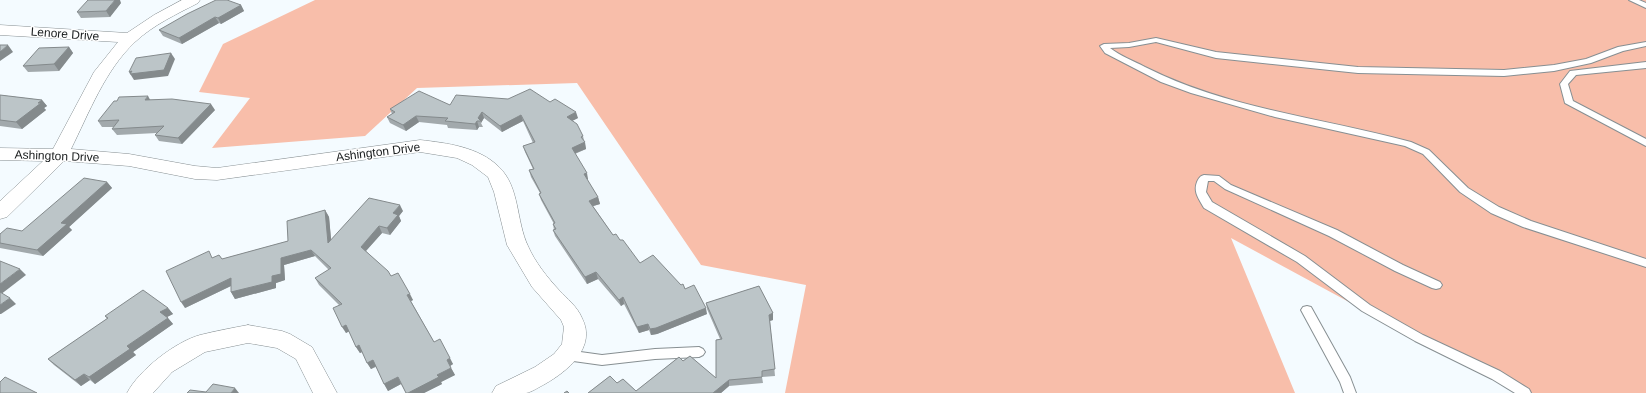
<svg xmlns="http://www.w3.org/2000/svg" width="1646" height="393" font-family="Helvetica,sans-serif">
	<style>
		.green { fill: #f8beaa }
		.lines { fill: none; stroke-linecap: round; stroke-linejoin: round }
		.service-casing { stroke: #878f92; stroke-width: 2 }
		.minor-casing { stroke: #878f92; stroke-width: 1 }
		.service { fill: #fff; fill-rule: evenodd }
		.minor { fill: #fff; fill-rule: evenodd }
		.wall { fill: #a2a9ac }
		.shaded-wall { fill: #848a8c }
		.building { fill: #bcc5c8; stroke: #848a8c }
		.labels { text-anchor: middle; stroke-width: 3; stroke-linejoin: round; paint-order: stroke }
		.street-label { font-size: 12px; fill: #191c1d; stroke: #fff }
	</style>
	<rect width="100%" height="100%" fill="#f4fbff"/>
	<path class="green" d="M315,0H1646V393H1517L1231,238L1295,393H785L806,285L701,265L577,83L417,88L365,136L212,148L250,98L199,92L223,44Z"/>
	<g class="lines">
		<defs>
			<g id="service">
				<path d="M1629,0H1639L1646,3V8Z"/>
				<path d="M1156,38L1216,52L1358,67L1504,70L1554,65L1586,59L1618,47L1646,42V46L1623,51L1591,63L1554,71L1504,76L1358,73L1216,58L1156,42L1129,47L1110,48C1120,56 1134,61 1145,67C1228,109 1323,118 1411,142L1429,150L1468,188L1499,207L1531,221L1646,259V267L1523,227L1491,213L1460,192L1423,154L1405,146L1275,117L1191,93L1161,82L1105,53L1100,46L1104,44L1129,43Z"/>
				<path d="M1646,62V68L1576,75L1568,84L1573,101L1646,139V146L1565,103L1560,84L1570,71Z"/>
				<path d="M1204,175L1219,176L1231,185L1337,230L1403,265L1440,282L1442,285L1440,288L1436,289L1432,288L1395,271L1329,236L1225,189L1214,181H1208L1206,192L1212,202L1305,256L1370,305L1423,335L1500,371L1529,389L1531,393H1515L1492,379L1415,341L1362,311L1297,262L1204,208C1199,199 1193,192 1197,182C1199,178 1200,176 1204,175Z"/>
				<path d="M1307,306L1311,307L1350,377L1356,393H1344L1340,382L1301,310L1303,307Z"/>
				<path d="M699,347L703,349L705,352L703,355L699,357L655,359L602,365L566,360L562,358L560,355L562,352L566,350L602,355L655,349Z"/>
			</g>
			<g id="minor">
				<path d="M182,0H200L198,3C177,14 153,25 135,42C105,70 89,113 71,149L129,154L195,166L217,168L420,140C447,143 479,147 499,167C520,187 516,221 528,246C535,262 547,277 559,290C567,299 577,306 582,318C597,347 568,371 545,384C539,387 532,392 526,393C516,393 503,393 492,393L496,386L535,367L554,354L562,344L564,327L561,320L532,287L507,245L494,192L488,177L472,165L457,158L420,152L217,180L195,179L129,166L64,161L7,217L0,219V201L43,161L0,160V148L53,149L94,72L118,42L0,35V25L127,33L154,15Z"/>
				<path d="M248,325L282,331L290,334L312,347L337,393H313L296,359L277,348L248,343L205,352L172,372L153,393H127C139,370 175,342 200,335C216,331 232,328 248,325Z"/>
			</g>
		</defs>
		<use href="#service" class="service-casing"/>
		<use href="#minor" class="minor-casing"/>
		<use href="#service" class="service"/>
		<use href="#minor" class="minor"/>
	</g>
	<g class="wall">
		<path d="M121,3L110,17L81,18L77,12Z"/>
		<path d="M241,5L244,11L221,24L219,23L182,44L163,36L159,30Z"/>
		<path d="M69,47L73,53L59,71L28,72L23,66Z"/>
		<path d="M0,95L42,100L47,106L44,108L46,110L22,129L0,126Z"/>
		<path d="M150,100L215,110L182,144L159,141L155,135L157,133L117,135L112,129L114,127H102L98,121Z"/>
		<path d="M550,102L578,118L572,121L583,136L586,149L575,154L588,179L587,180L598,197L600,204L593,206L613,235L640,263L681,285L685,289L707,314L657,334L651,335L649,330L639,333L624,304L621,306L598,279L587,284L555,236L553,230H554L553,224H554L541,200L539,194L540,193L531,177L529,170L533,169L525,152L523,146L533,143L523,121L502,132L484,118L481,123L483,127H479L477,130L448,128L447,125L419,122L406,131L390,123L387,117L392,114L390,109L450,105Z"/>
		<path d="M107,182L112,188L69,227L72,230L43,256L0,248V234L22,231Z"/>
		<path d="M325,210L329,217L331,240L403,211L399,216L401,221L390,235L382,233L366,251L391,276L413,300L411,301L434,342L453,364L450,366L455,375L441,382L442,384L424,393H406L401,384L388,391L376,367L371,369L362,352L360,353L356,347L349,331L346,333L339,305L319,285L315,278L329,270L315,256L284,265L285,280L276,283V288L235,299L231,292V286L185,308L213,258L219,255L222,259L288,241Z"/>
		<path d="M759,286L773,313V320L770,321L775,376L762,377L763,383L729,386L721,393H588L610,376L617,383L623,379L636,391L679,357L683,361L690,356L716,378V340L720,339L707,309L706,303Z"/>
		<path d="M168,308L173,314L167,317L173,324L133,352L136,355L95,384L90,380L81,386L54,365L48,359L107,319L105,316Z"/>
	</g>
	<g class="shaded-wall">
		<path d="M115,0H120L121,3L110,17L106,11Z"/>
		<path d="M241,5L244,11L221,24L218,18Z"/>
		<path d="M215,17L219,23L182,44L179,38Z"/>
		<path d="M8,45L13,52L0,61V52Z"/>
		<path d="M69,47L73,53L59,71L54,64Z"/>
		<path d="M171,53L175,59L168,76L134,80L129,72Z"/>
		<path d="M148,96L152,103L145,100Z"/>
		<path d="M42,100L47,106L44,108L46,110L22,129L16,122Z"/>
		<path d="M211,104L215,110L182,144L178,138Z"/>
		<path d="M482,112L484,118L481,123V121L478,118Z"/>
		<path d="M576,112L578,118L568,123L567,117Z"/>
		<path d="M521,115L523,121L502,132L500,126Z"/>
		<path d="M416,116L419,122L406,131L403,125Z"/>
		<path d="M477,121L479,127L477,130L475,124Z"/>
		<path d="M585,142L586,149L573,154L572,148Z"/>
		<path d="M587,173L588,179L586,180L584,174Z"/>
		<path d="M107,182L112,188L69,227L72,230L43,256L37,250L61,223Z"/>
		<path d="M598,197L600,204L590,207L589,201Z"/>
		<path d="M400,205L403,211L399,216L401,221L390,235L387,228L393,213Z"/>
		<path d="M325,210L329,217L332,249L328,243Z"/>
		<path d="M379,226L382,233L364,253L361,247Z"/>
		<path d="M311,250L315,256L284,265L285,280L276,283V288L235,299L231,292L272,276L281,258Z"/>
		<path d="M20,269L26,275L0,295V284Z"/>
		<path d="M596,272L598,279L587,284L585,277Z"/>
		<path d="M231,278L235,284L185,308L181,302Z"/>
		<path d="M410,294L413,300L411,301L407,295Z"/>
		<path d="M623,297L624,304L621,306L619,300Z"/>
		<path d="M10,298L16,304L1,314H0V305Z"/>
		<path d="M168,308L173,314L165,318L160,312Z"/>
		<path d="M706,308L707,314L657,334L651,335L650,329Z"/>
		<path d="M773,313V320L769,321V315Z"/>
		<path d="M168,318L173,324L133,352L136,355L95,384L89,377L127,346Z"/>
		<path d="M648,324L649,330L639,333L637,327Z"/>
		<path d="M346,325L350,331L346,333L342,327Z"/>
		<path d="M359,345L362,352L360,353L356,347Z"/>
		<path d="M450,358L453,364L450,366L447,360Z"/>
		<path d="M373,360L376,366L371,369L367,363Z"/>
		<path d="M451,368L455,375L441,382L442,384L424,393H408L437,375Z"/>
		<path d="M84,374L90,380L81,386L75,380Z"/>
		<path d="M398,377L401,384L388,391L384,384Z"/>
		<path d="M729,380V386L721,393H713Z"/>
		<path d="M235,388L239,393H231Z"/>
	</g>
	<g class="building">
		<path d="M88,0H115L106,11L77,12Z"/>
		<path d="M216,0H227L241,5L218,18L215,17L179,38L159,30L187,14Z"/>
		<path d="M0,45H8L0,52Z"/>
		<path d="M69,47L54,64L23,66L39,48Z"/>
		<path d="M171,53L164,70L130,74L132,71L129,72L136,58Z"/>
		<path d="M530,89L550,102L555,99L576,112L567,117L577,124L583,136L581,137L585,142L572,148L587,173L584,174L598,197L589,201L613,235L616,234L620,240H623L640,263L653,255L681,285L683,284L685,289L694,285L706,308L656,328L650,329L648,324L637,327L623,297L619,300L596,272L585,277L553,230L556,229L553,224L555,223L539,194L541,193L529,170L534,169L523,146L535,142L521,115L500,126L482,112L478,118L481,121H477L475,124L445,121L448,118L416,116L403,125L387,117L395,112L390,109L419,91L450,105L456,95L508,99Z"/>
		<path d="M0,95L42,100L38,103H41L16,122L0,120Z"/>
		<path d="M148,96L145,100L172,99L211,104L178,138L155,135L164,126L112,129L119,120L98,121L114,101H117L119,97Z"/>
		<path d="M84,178L107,182L61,223L67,224L37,250L0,243V234L7,228L22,231Z"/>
		<path d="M369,198L400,205L393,213L398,215L387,228L379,226L361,247L388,271L391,276L398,273L410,294L407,295L434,342L440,339L450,358L447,360L451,368L437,375L439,377L408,393H406L398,377L384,384L373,360L367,363L359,345L356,347L346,325L342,327L333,308L342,304L315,278L331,268L311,250L281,258V274L272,276V282L231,292V278L181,302L166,271L209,251L212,258L219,255L222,259L288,241L287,221L325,210L328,243Z"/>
		<path d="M0,261L20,269L0,284Z"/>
		<path d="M759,286L773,313L769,315L775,369L762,371V377L729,380L713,393H588L610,376L617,383L623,379L636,391L679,357L683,361L690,356L716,378V340L722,339L706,303Z"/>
		<path d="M143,290L168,308L160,312L168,318L127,346L130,349L89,377L84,374L75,380L48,359L108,318L105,316Z"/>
		<path d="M0,292L10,298L0,305Z"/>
		<path d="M5,377L37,393H0V382Z"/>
		<path d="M213,384L235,388L231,393H187L190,390L206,392Z"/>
		<path d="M567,391L569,393H564Z"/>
	</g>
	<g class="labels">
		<g class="street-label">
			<text transform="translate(65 34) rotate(4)" y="4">Lenore Drive</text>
			<text transform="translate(378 152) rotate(-7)" y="4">Ashington Drive</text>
			<text transform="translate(57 156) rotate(2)" y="4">Ashington Drive</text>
		</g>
	</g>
</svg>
